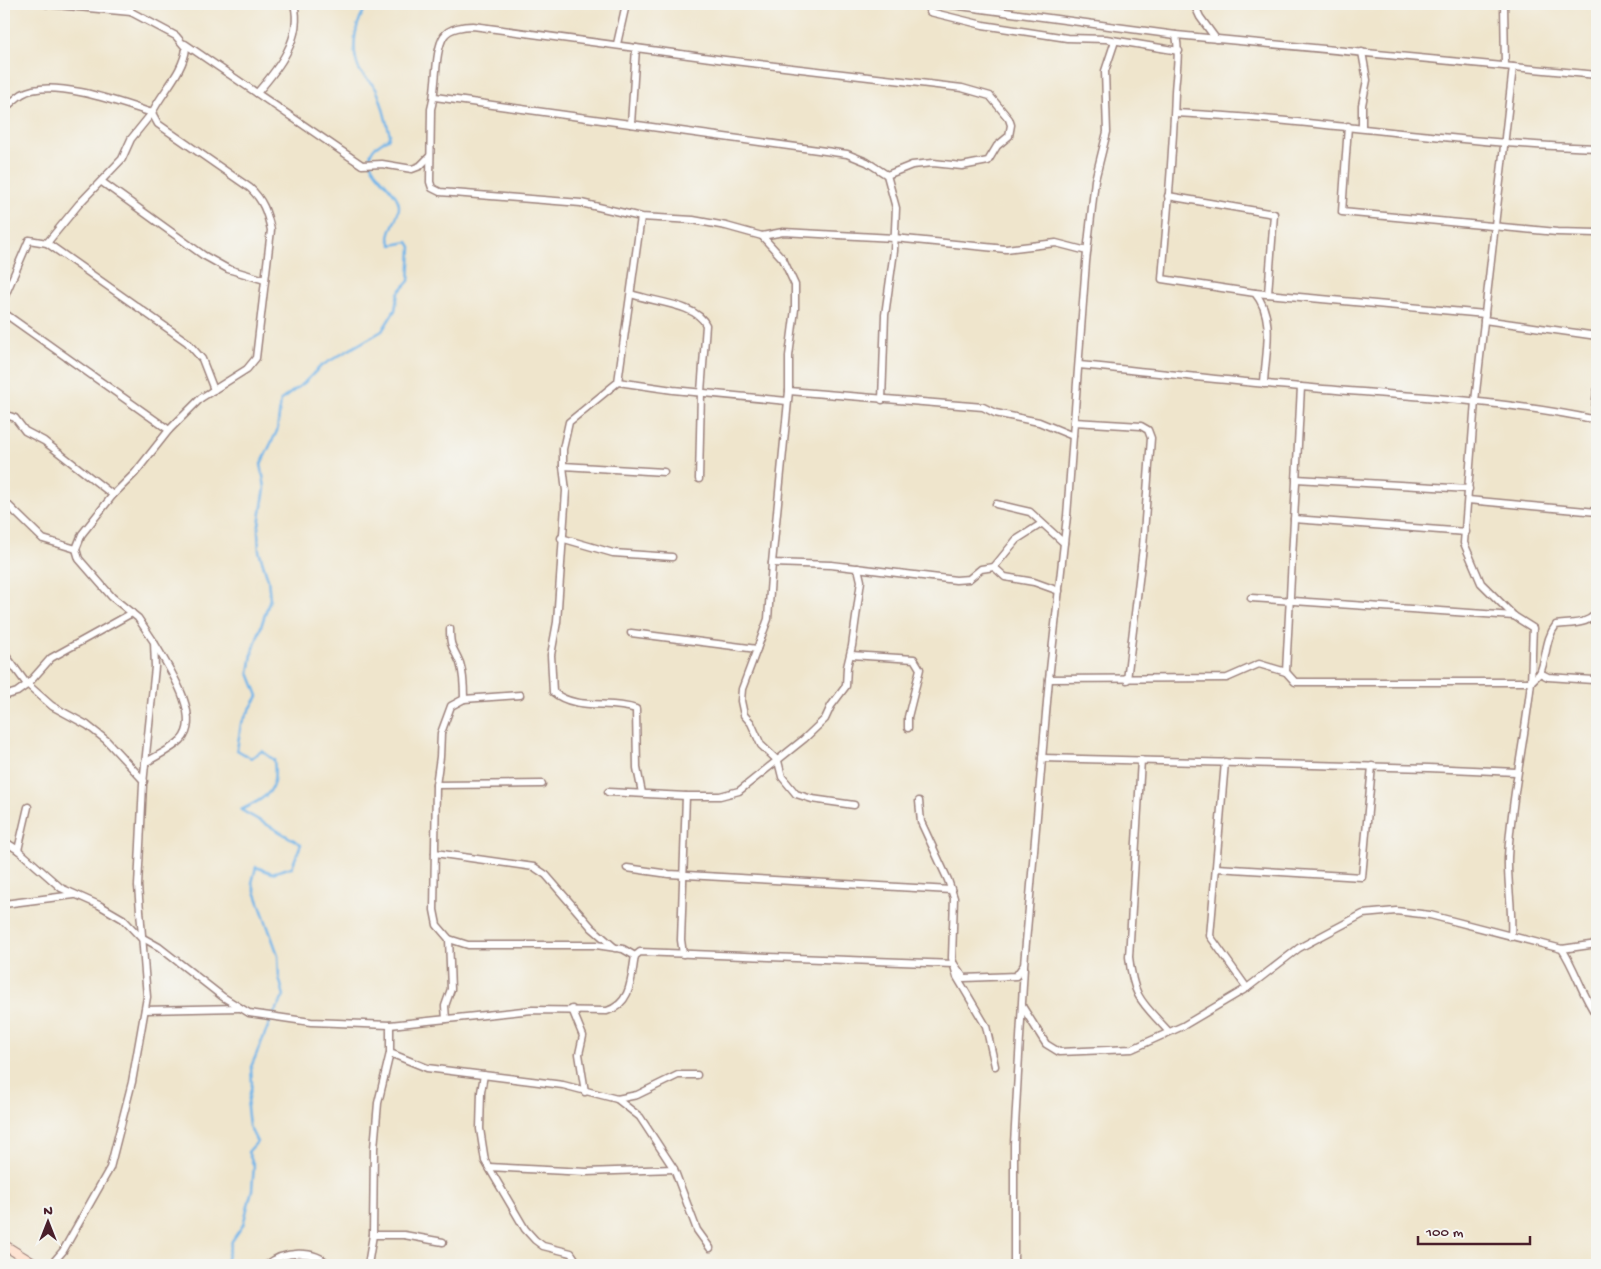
<svg xmlns="http://www.w3.org/2000/svg" width="1601" height="1269" font-family="'Gochi Hand',sans-serif">
	<style>
		.lines { fill: none; stroke-linecap: round; stroke-linejoin: round }
		.stream { stroke: #75b6e9; stroke-width: 2.5 }
		.minor-casing { stroke: #9c827c; stroke-width: 9 }
		.secondary-casing { stroke: #9c827c; stroke-width: 11 }
		.minor { stroke: #fff; stroke-width: 6 }
		.secondary { stroke: #fee3d2; stroke-width: 9 }
	</style>
	<rect width="100%" height="100%" fill="#f6f6f2"/>
	<filter id="ink" filterUnits="userSpaceOnUse"><feTurbulence type="fractalNoise" baseFrequency=".02" numOctaves="2"/><feDisplacementMap in="SourceGraphic" scale="10" xChannelSelector="R" yChannelSelector="G"/><feConvolveMatrix kernelMatrix="1 2 1 2 8 2 1 2 1" color-interpolation-filters="sRGB"/></filter>
	<filter id="wash" filterUnits="userSpaceOnUse"><feTurbulence type="fractalNoise" baseFrequency=".0096" numOctaves="4" result="noise"/><feDisplacementMap in="SourceGraphic" scale="20" xChannelSelector="R" yChannelSelector="G"/><feGaussianBlur stdDeviation="1.12" result="paint"/><feColorMatrix in="noise" values="0 0 0 0 0 0 0 0 0 0 0 0 0 0 0 0 0 1.4 0 .05"/><feComposite in="paint" operator="in"/></filter>
	<g filter="url(#wash)">
		<rect width="100%" height="100%" fill="#efe5cc"/>
		<g class="lines">
			<path class="stream" d="M225,1265L232,1241L243,1225L252,1190L254,1166L248,1152L257,1142L249,1126L247,1107L252,1084L251,1067L272,1017L284,996L279,977L278,955L252,883L256,867L272,873L292,867L301,844L241,810C268,796 278,793 274,760L262,751L251,758L237,750L241,724L258,696L249,673L252,654L270,599L268,579L259,551L258,531L265,488L261,464L277,431L281,400L304,383L321,366L382,331L395,310L398,293L409,281L411,247L408,242L392,245L389,238C390,228 398,218 399,208C401,187 355,168 375,147C380,143 382,141 388,139L390,134C385,120 383,102 376,89C372,82 363,77 359,69C350,48 355,20 369,4"/>
		</g>
	</g>
	<g filter="url(#ink)">
		<g class="lines">
			<defs>
				<g id="minor">
					<path d="M46,4L131,12"/>
					<path d="M945,4L1176,35L1597,75"/>
					<path d="M1194,4L1200,17L1216,39"/>
					<path d="M1504,4L1505,66"/>
					<path d="M930,12L983,25L1067,38L1106,39L1179,51"/>
					<path d="M1176,35C1180,55 1176,72 1175,92C1173,155 1167,217 1162,279L1255,293C1276,318 1265,353 1264,384"/>
					<path d="M185,44L362,165L382,164L412,169L420,166L430,156"/>
					<path d="M617,44L626,4"/>
					<path d="M1362,52L1367,80L1362,105V128"/>
					<path d="M257,93C278,69 303,38 294,4"/>
					<path d="M435,97L847,154L867,162L887,175L896,208L894,251L885,315L882,400"/>
					<path d="M1175,113C1316,119 1456,144 1597,148"/>
					<path d="M631,124L636,48"/>
					<path d="M1348,126L1342,212L1557,232L1597,233"/>
					<path d="M887,175L912,165L933,163L962,166L988,161L997,146L1009,136L1011,125L1009,119L990,96L962,88L725,60L473,26C464,26 449,28 444,36C434,51 437,89 431,109L430,182L432,188L440,192L581,203L641,217L693,220L726,226L762,236L783,259L795,285V309L789,356V391L772,563L831,565L956,580L969,579L981,569L994,567L1016,540L1041,524"/>
					<path d="M102,182L203,255L228,269L265,280"/>
					<path d="M1168,196L1274,214L1268,294"/>
					<path d="M641,217L618,382L569,422L563,449V466L664,472"/>
					<path d="M762,236L783,232L894,238L1006,249L1056,243L1087,251"/>
					<path d="M47,243L187,342L202,359L214,390"/>
					<path d="M1255,293L1485,314"/>
					<path d="M631,294C653,302 697,304 706,325L701,392L699,479"/>
					<path d="M4,298L29,240L47,243L79,204L122,159L131,139L152,113C122,103 51,77 22,94C16,98 10,104 4,109"/>
					<path d="M4,313L169,430"/>
					<path d="M1484,320L1597,336"/>
					<path d="M1079,365C1153,372 1227,381 1301,387C1400,396 1499,399 1597,420"/>
					<path d="M618,382L673,390L787,401"/>
					<path d="M789,391L983,407L995,413L1039,422L1073,436"/>
					<path d="M4,414L15,418L25,431L44,441L113,495"/>
					<path d="M1594,419L1597,391"/>
					<path d="M1074,422L1141,426L1148,430L1151,438L1143,547L1127,680"/>
					<path d="M563,466L566,491L557,622L551,655L553,692C576,711 609,700 636,709L637,768L642,793"/>
					<path d="M1296,479L1469,489"/>
					<path d="M1468,500L1597,512"/>
					<path d="M4,501L43,539L76,549"/>
					<path d="M996,504L1030,512L1064,543"/>
					<path d="M1294,519L1466,532"/>
					<path d="M561,538L613,553L672,557"/>
					<path d="M994,567L1005,577L1034,582L1059,591"/>
					<path d="M1251,598L1514,616"/>
					<path d="M631,633L757,649L742,689L741,701L744,715L751,723L761,745L778,761L782,777L796,794L812,799L854,805"/>
					<path d="M757,649L768,619L772,563"/>
					<path d="M4,653L26,683L52,706L87,725L106,740L144,781"/>
					<path d="M851,655L914,659L920,669L908,717V728"/>
					<path d="M1286,672L1301,387"/>
					<path d="M1540,673C1547,657 1545,639 1556,625C1569,623 1594,625 1597,609"/>
					<path d="M1049,679L1227,678L1259,664L1286,672L1295,682H1531L1540,673L1548,677L1593,680L1597,685"/>
					<path d="M4,696L17,692L28,684L51,658L132,613"/>
					<path d="M464,699L520,695"/>
					<path d="M1042,758L1429,768L1516,772"/>
					<path d="M1141,760L1129,957C1134,1000 1142,1002 1169,1032"/>
					<path d="M1225,762L1210,936L1247,988"/>
					<path d="M145,763C156,756 172,749 181,740C203,717 167,665 155,644"/>
					<path d="M436,785L542,784"/>
					<path d="M608,792L686,796"/>
					<path d="M919,801L921,822L948,880L954,898L952,958L957,977L986,1026L995,1066"/>
					<path d="M4,841L18,850L61,888L99,905L123,919L143,940"/>
					<path d="M18,850L28,807"/>
					<path d="M435,853L534,867L546,875L592,928L615,948"/>
					<path d="M627,868L669,874L951,890"/>
					<path d="M1216,868L1362,877L1372,766"/>
					<path d="M4,904L74,895"/>
					<path d="M1511,937C1513,910 1507,884 1508,857C1511,798 1525,740 1531,682C1532,664 1532,646 1533,628L1514,616L1481,583L1464,543L1475,401L1513,67"/>
					<path d="M143,938L159,947L223,997L249,1013L311,1022L390,1025V1053L427,1068L563,1085L617,1099L637,1095L678,1075H697"/>
					<path d="M449,939L468,945H596L623,949L635,956"/>
					<path d="M1562,949C1576,970 1582,995 1597,1016"/>
					<path d="M683,954L681,940L686,796H720L739,791L804,739L825,719L831,706L846,686L847,667L852,646L861,581L858,568"/>
					<path d="M1022,1006L1046,1044L1059,1052L1132,1049L1183,1026L1247,988L1299,948L1363,914L1396,911L1430,915L1562,949L1597,944"/>
					<path d="M572,1009L583,1036L579,1054L585,1092"/>
					<path d="M145,1010L239,1008"/>
					<path d="M446,1019L445,1006L451,989L449,939L437,925L434,910L436,785L440,757L441,733L451,706L464,699C464,687 464,675 460,663C453,646 450,649 450,629"/>
					<path d="M390,1025L532,1010L607,1011C632,1003 631,978 635,956L640,952L954,964L964,978L1016,976L1024,965L1049,679L1067,516L1086,262L1095,180L1107,132L1105,71L1115,41"/>
					<path d="M484,1075L481,1092L480,1129L485,1161L525,1229L535,1240L543,1246L571,1253L579,1265"/>
					<path d="M617,1099L640,1117L674,1169L697,1230L710,1248"/>
					<path d="M489,1167L586,1172L674,1169"/>
					<path d="M373,1235H404L443,1242"/>
					<path d="M51,1265L63,1251L110,1168L132,1082L147,997L138,886L143,784L155,667L154,642L138,618L112,597L79,559L76,549L82,534L113,495L135,473L169,430L201,398L247,369L256,358L271,230C267,212 263,200 250,188L158,124L152,113C162,92 184,71 186,48L176,36L131,12L128,4"/>
					<path d="M267,1265C283,1251 314,1249 329,1265"/>
					<path d="M368,1265L373,1235L374,1148L378,1103L390,1053"/>
					<path d="M1014,1265V1144L1024,967"/>
				</g>
				<path id="secondary" d="M4,1245L36,1265"/>
			</defs>
			<use href="#minor" class="minor-casing"/>
			<use href="#secondary" class="secondary-casing"/>
			<use href="#minor" class="minor"/>
			<use href="#secondary" class="secondary"/>
		</g>
	</g>
	<rect width="1601" height="1269" fill="none" stroke="#f6f6f2" stroke-width="20"/>
	<g transform="translate(48 1222)" stroke="#f6f6f2" stroke-width="4" paint-order="stroke">
	<path d="M0-4L9 19L0 12L-9 19Z" fill="#4a1f2b"/>
	<text y="-8" font-size="14" font-weight="bold" text-anchor="middle" fill="#4a1f2b">N</text>
	</g>
	<path d="M1418 1236v8h112v-8" fill="none" stroke="#4a1f2b" stroke-width="2.5"/>
	<text x="1426" y="1236" font-size="15" fill="#4a1f2b" stroke="#f6f6f2" stroke-width="4" paint-order="stroke">100 m</text>
</svg>
